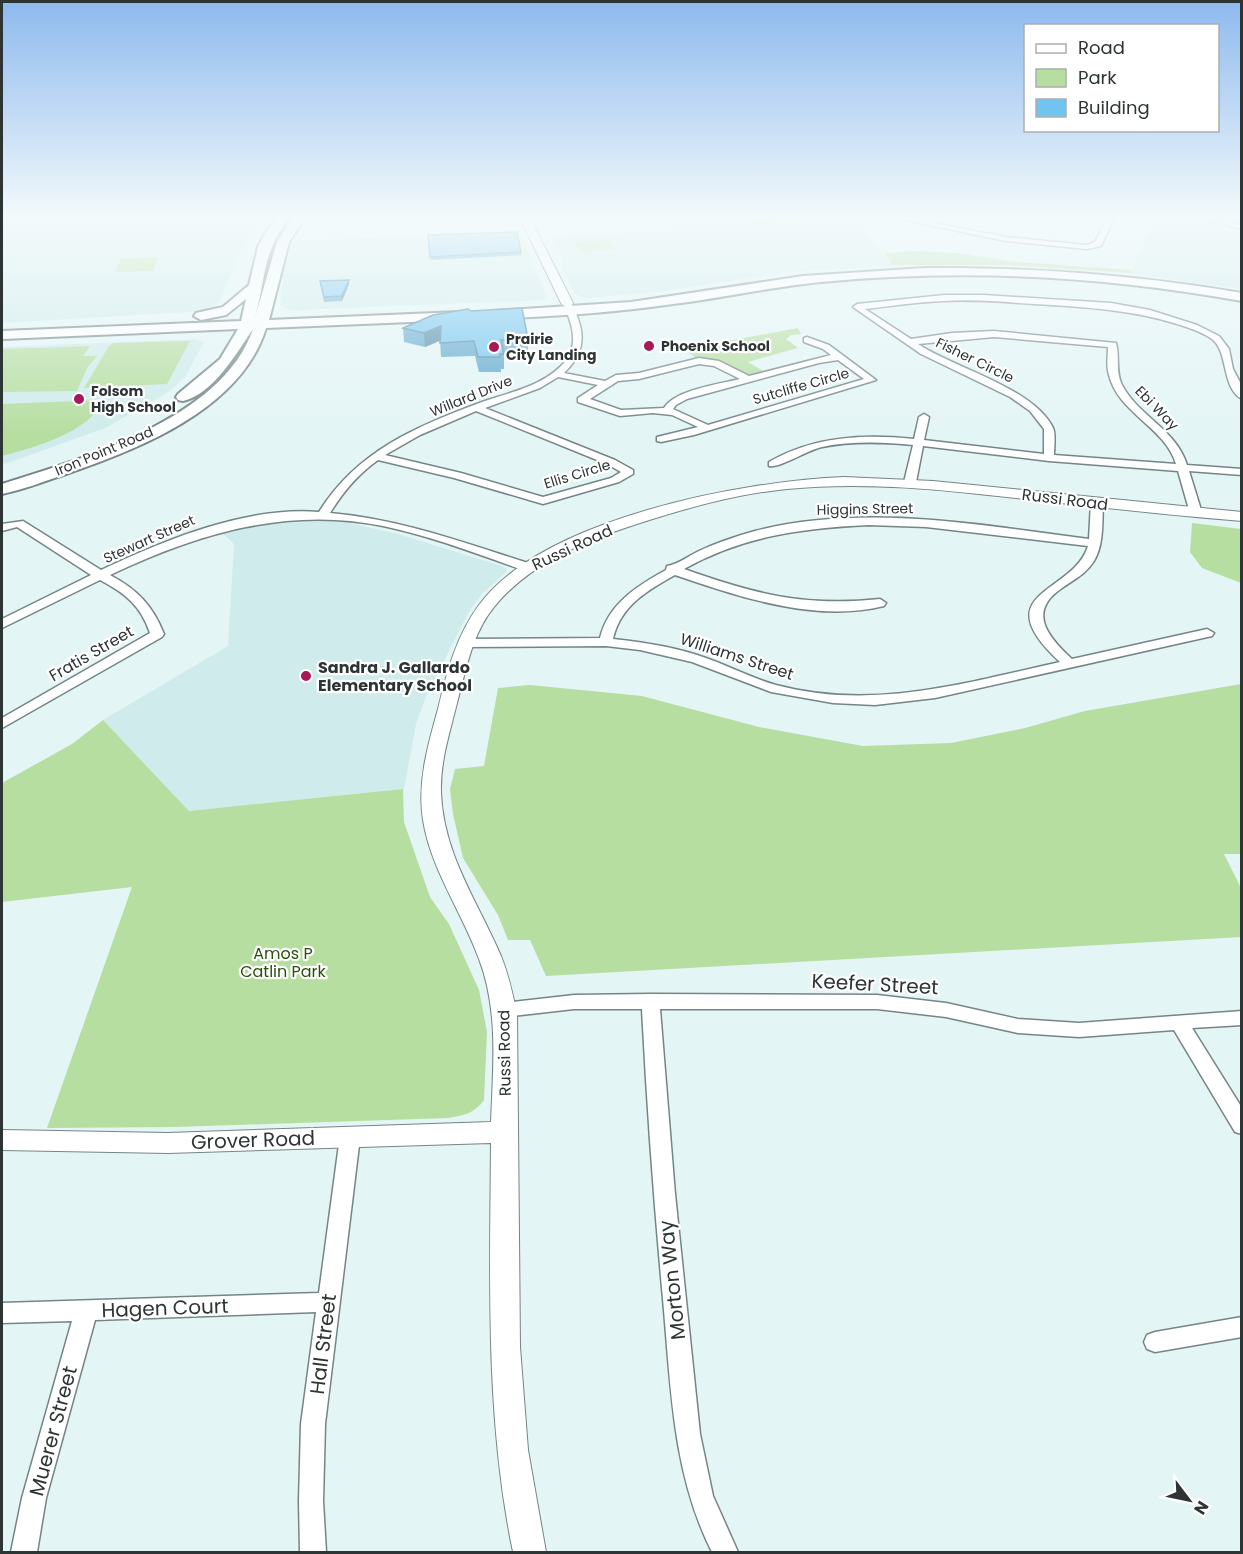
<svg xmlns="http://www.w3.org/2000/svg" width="1243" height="1554" font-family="Poppins,sans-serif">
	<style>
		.built { fill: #d0ebec }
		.green { fill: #b6dea1 }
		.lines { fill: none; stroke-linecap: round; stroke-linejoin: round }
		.minor-casing { stroke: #758586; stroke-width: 3 }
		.tertiary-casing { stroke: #758586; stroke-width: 2 }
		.secondary-casing { stroke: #758586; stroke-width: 4 }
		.minor { fill: #fff; fill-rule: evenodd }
		.tertiary { fill: #fff; fill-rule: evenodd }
		.secondary { fill: #fff; fill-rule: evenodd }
		.wall { fill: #60a9ce }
		.shaded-wall { fill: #4e89a7 }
		.building { fill: #70c4ef; stroke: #4e89a7; stroke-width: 1.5 }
		.poi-dot { fill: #a81958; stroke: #fff; stroke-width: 2 }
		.labels { text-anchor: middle; stroke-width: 4.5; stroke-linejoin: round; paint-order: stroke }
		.far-poi-label { font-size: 14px; font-weight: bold; fill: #2d3434; stroke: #fff; text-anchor: start }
		.far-street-label { font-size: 14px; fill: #2d3434; stroke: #fff }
		.street-label { font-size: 16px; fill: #2d3434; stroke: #fff }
		.poi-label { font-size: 16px; font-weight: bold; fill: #2d3434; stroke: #fff; text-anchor: start }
		.park-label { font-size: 16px; fill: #29500b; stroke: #fff }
		.near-street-label { font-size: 20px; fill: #2d3434; stroke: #fff }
	</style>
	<rect width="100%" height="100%" fill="#e4f5f6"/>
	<g class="built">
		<path d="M2,218H266L249,236L239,254L219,302L206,311L2,323Z"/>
		<path d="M1154,218H1195L1241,229V289L1131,274Z"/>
		<path d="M820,221L861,229L893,266L786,272L666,291L587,298L575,294L560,264L564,259L551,236Z"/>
		<path d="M520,232L545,292L546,299L542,300L296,310L288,309L280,305L284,263L290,241Z"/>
		<path d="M196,339L204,342L185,377L170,391L105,428L2,465V347Z"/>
		<path d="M323,521L349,523L398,534L502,566L507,569L506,572L481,595L469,612L427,694L416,724L404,789L189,811L103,720L228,646L234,544L221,532L268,524Z"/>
	</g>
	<g class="green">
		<path d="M736,218H810L820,221L754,225Z"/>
		<path d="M608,239L615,249L580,252L575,242Z"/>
		<path d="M914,251L959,253L1007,261L1131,270V273L1006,265H892L884,253Z"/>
		<path d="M158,257L153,271L115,272L121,259Z"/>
		<path d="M798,328L801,334L791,335L786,339L798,348L748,362L763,371L745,376L706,360L696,358L684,349Z"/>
		<path d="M190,341L167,384L84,388L109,346L114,343Z"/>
		<path d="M90,346L83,356H97L87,368L77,391L2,392V349Z"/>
		<path d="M103,400C91,432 32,448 2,456V404Z"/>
		<path d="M1192,523L1241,529V583L1202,568L1190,552Z"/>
		<path d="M1241,684V854H1224L1241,888V937L546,976L530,940H508L498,915L463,858L453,814L450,789L455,769L484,766L498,688L530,685L642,696L759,727L863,746L951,743L1025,728L1085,711Z"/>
		<path d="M103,720L189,811L403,789L404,822L430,897L449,924L479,990L487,1032L484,1100C474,1114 464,1115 448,1118L175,1127L47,1128L132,887L2,902V783L72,744Z"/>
	</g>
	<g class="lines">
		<defs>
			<g id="minor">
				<path d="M895,218H908L1006,237L1087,245L1095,242L1107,218H1114L1101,246L1087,249L1006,241Z"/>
				<path d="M1201,218H1212L1242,225V229Z"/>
				<path d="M944,295H984L1111,303L1150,310L1197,325L1219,336L1229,349L1233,369L1242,386V399C1221,388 1229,352 1212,339C1201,331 1186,327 1174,323C1128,309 1082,307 1034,304C1004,302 973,299 943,301C917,302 891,306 865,309L911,339L952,333L994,331L1116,343C1120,357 1115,371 1122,385C1138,416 1176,429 1187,465L1242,469V475L1189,471L1202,513L1196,516L1190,513L1178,471L1049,461L923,446L916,482L910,485L904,482L913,445C883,442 851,441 822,447C807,450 781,468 769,466V462C814,436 864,434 914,439L919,417L924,414L929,417L924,440L1044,454V429L1030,411L1010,397L921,354L853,307L857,304ZM994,337L1108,347C1108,357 1106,366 1109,375C1118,413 1165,427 1176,464L1054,455C1054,447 1056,434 1053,428C1034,388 954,368 918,344Z"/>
				<path d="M567,300C573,304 575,310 577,316C586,339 582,356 564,373L605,381L616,375L639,373L699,358L719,361L749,376L831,355L823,349L804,342V338L807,337L829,345L876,380L694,435L661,442L657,441V437L698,427L672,415L653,413L620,416L578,402V398L598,385L558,377L540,388L485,408L615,460L633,470V474L619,482L543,504L454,478L378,460C358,474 343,492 330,513C400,519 465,543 531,564V570H523C477,554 431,536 383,526C287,506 197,534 110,575C137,589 153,606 164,634L162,637L2,728V718L150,633C141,606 125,593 100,580L2,628V619L91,575L17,527L2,531V524L23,521L101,570C165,540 246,506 319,512C357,451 417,426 482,402C511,392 548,385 567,359C579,342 571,321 563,303ZM838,360L864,379L708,425L673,409L676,405L687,399L819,363ZM699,364L714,366L740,379C719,384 675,390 664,408L621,410L590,399L618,381L639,379ZM476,411L607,464L621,472L611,478L543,497L461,473L385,455L420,435Z"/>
				<path d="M1097,499L1103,502C1102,522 1104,544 1094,561C1086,574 1073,580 1062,588C1026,612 1049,638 1072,659L1207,629L1214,633L1212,636L935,698L875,705L833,703L771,692L692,662L640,650L606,646L466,647L459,643L466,639L600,638C608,604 637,586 666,570L667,566C679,564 688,556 699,551C716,543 737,536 755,531C863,503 980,525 1089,539L1091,502ZM869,525L926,527L1088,546C1074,594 983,591 1060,662C965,683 873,711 776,685C751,678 727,665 703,657C675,647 643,642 613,639C620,606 648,590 675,575C740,597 815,623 884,606L886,603L880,599C805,607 754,594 684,569C742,536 803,528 869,525Z"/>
				<path d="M651,994L877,995L946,1003L1018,1019L1079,1023L1242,1011V1025L1192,1028L1242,1108V1134L1235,1132L1174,1030L1079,1037L1018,1033L946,1017L877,1009H660L675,1194L700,1434L713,1496L738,1552H712C672,1473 671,1386 663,1299C654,1203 647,1106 642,1009H574L504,1017L498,1015L495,1010L498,1005L504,1003L574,995Z"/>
				<path d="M350,1129L357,1131L360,1137L325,1424L323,1501L326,1552H300L299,1501L301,1424L316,1312L95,1320L46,1498L37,1552H11L22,1498L72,1321L2,1323V1303L319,1293L340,1137L343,1131Z"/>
				<path d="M1242,1317V1337L1155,1352L1147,1349L1144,1342L1147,1335L1155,1332Z"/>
			</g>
			<g id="tertiary">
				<path d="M520,218H530L573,303L571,305H563L561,303Z"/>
				<path d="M844,477L933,481L1242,512V521C1169,515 1096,507 1024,499C945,490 866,481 787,489C735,494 683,509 634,525C582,542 529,564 494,607C472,634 466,670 457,703C450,732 440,762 441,792C443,854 478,902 501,956C509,976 513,995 517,1015L520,1347L528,1450L546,1552H513C485,1418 490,1279 491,1143L168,1153L2,1150V1130L168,1133L491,1122C493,1067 499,1012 479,959C462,912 431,870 423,820C417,782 428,745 438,709C447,672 456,636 479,605C542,519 742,481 844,477Z"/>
			</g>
			<g id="secondary">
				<path d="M277,218H289C260,257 267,278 254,321L277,242L293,218H305L289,242L269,320L459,312L466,316L459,320L266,328C241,410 137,450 63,475C43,482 22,490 2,494V484C84,458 222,419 253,329C237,352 214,394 183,401L178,400L176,397L178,394L220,359L238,329L2,339V331L241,321L246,299L226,315L201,320L194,316L196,313L223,307L249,285L258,247L266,232Z"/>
				<path d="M925,268C1032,267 1136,275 1242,293V301C1103,276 962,268 821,282C771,287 722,298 673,304C613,313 553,316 492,319L485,315L492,311L631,302L803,276Z"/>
			</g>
		</defs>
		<use href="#minor" class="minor-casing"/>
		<use href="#tertiary" class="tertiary-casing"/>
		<use href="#secondary" class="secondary-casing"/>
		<use href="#minor" class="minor"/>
		<use href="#tertiary" class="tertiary"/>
		<use href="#secondary" class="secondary"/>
	</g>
	<g class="wall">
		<path d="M428,235L521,252L522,255L431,260Z"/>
		<path d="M320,281L349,284L342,301L324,302Z"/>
		<path d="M471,311L528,339V353L504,354V369H501V372H479L475,356L441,357L440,340L425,347L404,342L403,328Z"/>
	</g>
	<g class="shaded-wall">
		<path d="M349,280V284L342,301V296Z"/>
		<path d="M441,326L442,340L425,347L424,333Z"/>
	</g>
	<g class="building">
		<path d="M517,232L521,252L430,257L428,235Z"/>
		<path d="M349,280L342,296L324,297L320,281Z"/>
		<path d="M522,308L528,339L501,340L504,354H500V357H478L474,341L440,343L441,326L424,333L403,328L433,315L468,309L471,311Z"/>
	</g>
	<linearGradient id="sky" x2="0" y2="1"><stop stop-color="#8db9ee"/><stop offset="0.5" stop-color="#f3fafb"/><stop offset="1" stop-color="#f3fafb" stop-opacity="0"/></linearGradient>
	<rect width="1243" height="435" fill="url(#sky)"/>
	<g class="poi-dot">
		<circle cx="649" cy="346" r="6"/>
		<circle cx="494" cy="347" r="6"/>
		<circle cx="79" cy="399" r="6"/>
		<circle cx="306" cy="676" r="6"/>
	</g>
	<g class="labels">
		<g class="far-poi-label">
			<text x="506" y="344">Prairie<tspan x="506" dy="16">City Landing</tspan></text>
			<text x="661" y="351">Phoenix School</text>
			<text x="91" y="396">Folsom<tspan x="91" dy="16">High School</tspan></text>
		</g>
		<g class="far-street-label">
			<text transform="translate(975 360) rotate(26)" y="5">Fisher Circle</text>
			<text transform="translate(801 386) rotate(-16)" y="5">Sutcliffe Circle</text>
			<text transform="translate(471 396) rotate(-22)" y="5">Willard Drive</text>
			<text transform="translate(1157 408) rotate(46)" y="5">Ebi Way</text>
			<text transform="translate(104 451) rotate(-23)" y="5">Iron Point Road</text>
			<text transform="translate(577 474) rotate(-17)" y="5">Ellis Circle</text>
			<text transform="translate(865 509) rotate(-1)" y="5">Higgins Street</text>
			<text transform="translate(149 539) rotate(-24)" y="5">Stewart Street</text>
		</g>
		<g class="street-label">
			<text transform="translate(1065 499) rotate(7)" y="6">Russi Road</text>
			<text transform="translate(572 547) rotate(-25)" y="6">Russi Road</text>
			<text transform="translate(91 653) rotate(-30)" y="6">Fratis Street</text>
			<text transform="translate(737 656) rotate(18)" y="6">Williams Street</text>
			<text transform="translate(504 1053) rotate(-91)" y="6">Russi Road</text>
		</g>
		<g class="poi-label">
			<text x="318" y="673">Sandra J. Gallardo<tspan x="318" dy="18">Elementary School</tspan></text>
		</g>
		<g class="park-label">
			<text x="283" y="959">Amos P<tspan x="283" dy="18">Catlin Park</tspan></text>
		</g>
		<g class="near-street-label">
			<text transform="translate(875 984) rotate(3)" y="7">Keefer Street</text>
			<text transform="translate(253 1140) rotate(-2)" y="7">Grover Road</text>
			<text transform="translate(672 1280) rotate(-96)" y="7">Morton Way</text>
			<text transform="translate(165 1308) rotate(-2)" y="7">Hagen Court</text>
			<text transform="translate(323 1344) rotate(-83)" y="7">Hall Street</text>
			<text transform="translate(53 1431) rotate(-75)" y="7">Muerer Street</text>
		</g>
	</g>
	<rect width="1243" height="1554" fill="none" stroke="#2d3434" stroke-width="6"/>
	<rect x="1024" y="24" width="195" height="108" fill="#ffffff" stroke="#abaeae" stroke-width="1.5"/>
	<rect x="1036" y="44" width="30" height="9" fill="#ffffff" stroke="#abaeae" stroke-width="1.5"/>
	<text x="1078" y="54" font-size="18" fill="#2d3434">Road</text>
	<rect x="1036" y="69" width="30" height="18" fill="#b6dea1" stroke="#abaeae" stroke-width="1.5"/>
	<text x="1078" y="84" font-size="18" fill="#2d3434">Park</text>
	<rect x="1036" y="99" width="30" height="18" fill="#70c4ef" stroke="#abaeae" stroke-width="1.5"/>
	<text x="1078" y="114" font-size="18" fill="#2d3434">Building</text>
	<g transform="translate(1189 1500) rotate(122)" stroke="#ffffff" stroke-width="4.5" paint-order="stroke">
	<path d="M0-4.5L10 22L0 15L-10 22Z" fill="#2d3434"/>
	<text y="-9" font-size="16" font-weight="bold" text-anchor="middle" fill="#2d3434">N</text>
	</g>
</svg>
